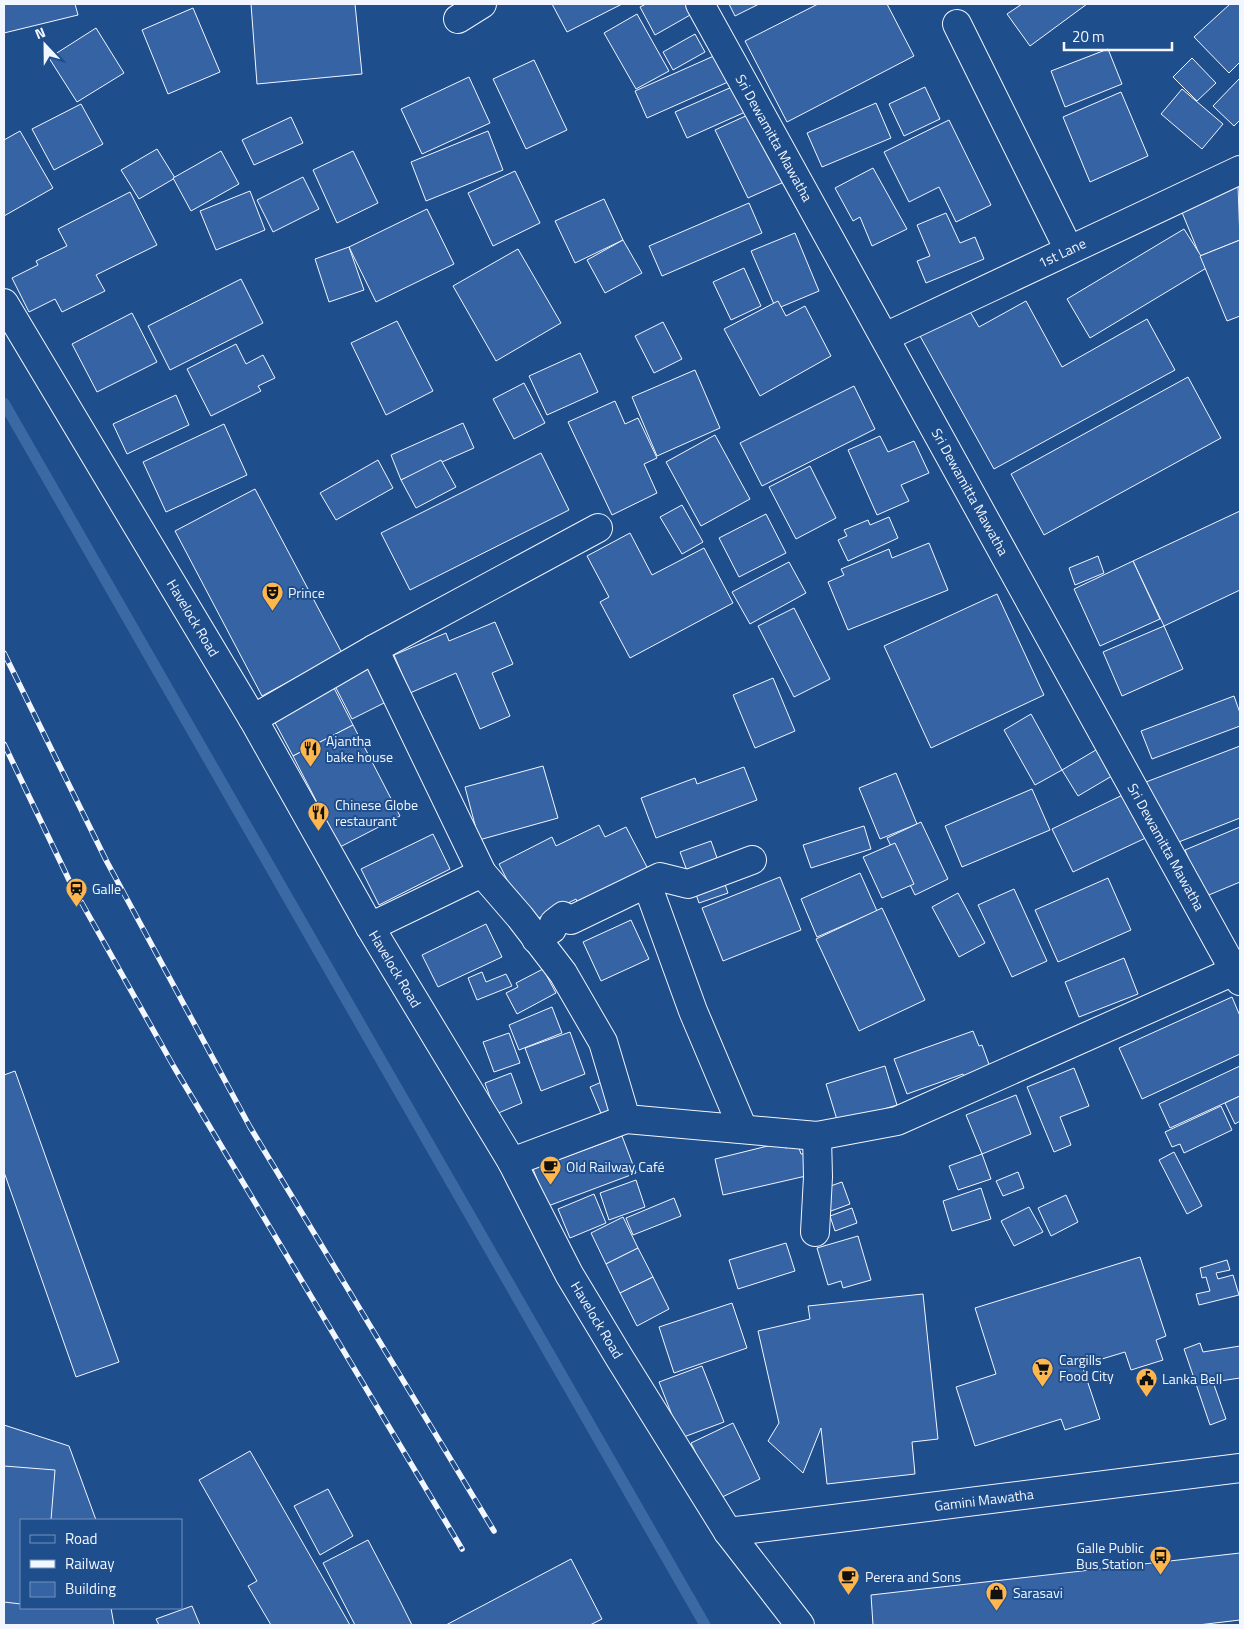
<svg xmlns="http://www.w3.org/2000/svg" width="1244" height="1629" font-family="'Titillium Web',sans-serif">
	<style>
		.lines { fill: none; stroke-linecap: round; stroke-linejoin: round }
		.stream { stroke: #3b69a3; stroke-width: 11 }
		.building { fill: #3563a3; stroke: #f2f6ff }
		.minor-casing { stroke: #f2f6ff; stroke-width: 30 }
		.minor { stroke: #1f4e8c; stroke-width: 28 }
		.rail-casing { stroke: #f2f6ff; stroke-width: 5.5 }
		.rail { stroke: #1f4e8c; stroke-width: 4; stroke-dasharray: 11; stroke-linecap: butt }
		.labels { text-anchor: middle; stroke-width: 4; stroke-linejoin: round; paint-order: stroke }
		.street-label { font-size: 14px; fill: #f2f6ff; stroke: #1f4e8c }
		.poi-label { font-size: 14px; fill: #f2f6ff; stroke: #1f4e8c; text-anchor: start }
	</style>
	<rect width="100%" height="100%" fill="#1f4e8c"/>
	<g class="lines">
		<path class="stream" d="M4,403L705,1625"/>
	</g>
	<g class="building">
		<path d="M4,4H75L78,15L4,33Z"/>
		<path d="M251,4H355L362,74L257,84Z"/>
		<path d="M552,4H622L567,32Z"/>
		<path d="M646,4H695L699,10L655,35L640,7Z"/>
		<path d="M729,4H759L735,16Z"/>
		<path d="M818,4H887L914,56L787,122L745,41Z"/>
		<path d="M1022,4H1087L1030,46L1007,14Z"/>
		<path d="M1230,4H1240V62L1229,73L1194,37Z"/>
		<path d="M193,8L220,72L168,94L142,30Z"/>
		<path d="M637,14L669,71L636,89L604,33Z"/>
		<path d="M96,28L124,73L77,102L49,58Z"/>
		<path d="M695,34L705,52L673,70L663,52Z"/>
		<path d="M1108,49L1122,84L1065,107L1051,71Z"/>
		<path d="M725,51L737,78L647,118L635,91Z"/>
		<path d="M1192,58L1216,83L1197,101L1173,77Z"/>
		<path d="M534,60L567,130L526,149L493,79Z"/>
		<path d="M469,77L490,123L422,154L401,109Z"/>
		<path d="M1240,78V120L1234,126L1213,106Z"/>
		<path d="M741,83L752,109L687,138L675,112Z"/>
		<path d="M925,87L940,119L904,136L889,104Z"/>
		<path d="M1182,89L1223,124L1202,149L1161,114Z"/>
		<path d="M1121,92L1148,156L1090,182L1063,117Z"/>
		<path d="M876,103L891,138L822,167L807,133Z"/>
		<path d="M81,104L103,144L54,170L32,129Z"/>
		<path d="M752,113L784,182L748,198L715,130Z"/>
		<path d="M291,117L303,143L254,165L242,140Z"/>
		<path d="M949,120L991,205L956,222L939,187L909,202L884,152Z"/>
		<path d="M20,131L53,188L4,216V140Z"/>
		<path d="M488,131L503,170L426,201L411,162Z"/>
		<path d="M157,149L175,178L139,199L121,170Z"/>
		<path d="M221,151L239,184L191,211L173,178Z"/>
		<path d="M353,151L378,203L337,223L313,170Z"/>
		<path d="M873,168L907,229L872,246L860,217L853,221L835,188Z"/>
		<path d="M515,171L540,223L493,246L468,193Z"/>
		<path d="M303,177L319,209L273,232L257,200Z"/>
		<path d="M1238,186L1240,240L1200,256L1181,210Z"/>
		<path d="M250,191L265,230L216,250L200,211Z"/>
		<path d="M130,192L157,245L96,275L105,291L62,312L55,299L29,312L12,278L38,265L36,261L67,246L58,229Z"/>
		<path d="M604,199L623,240L575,263L555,221Z"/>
		<path d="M749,203L762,233L662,276L649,246Z"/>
		<path d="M427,209L454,264L376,302L349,247Z"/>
		<path d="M946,213L960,243L975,237L984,259L926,283L917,261L930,256L917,225Z"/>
		<path d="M1184,229L1208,267L1090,338L1067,299Z"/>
		<path d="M795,233L819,291L776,309L751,251Z"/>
		<path d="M623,240L642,273L605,293L587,260Z"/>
		<path d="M1240,240V316L1227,321L1200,256Z"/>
		<path d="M349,247L364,290L329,302L315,259Z"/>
		<path d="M518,249L561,323L496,361L453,286Z"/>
		<path d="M744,268L761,306L731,320L713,282Z"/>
		<path d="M241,279L263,323L170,370L148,326Z"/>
		<path d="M778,301L786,316L805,306L831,356L760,396L724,329Z"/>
		<path d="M1026,301L1062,367L1147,319L1175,370L994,469L920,336L969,310L979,327Z"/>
		<path d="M132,313L157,362L97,392L72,344Z"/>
		<path d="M397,321L433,391L386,415L351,343Z"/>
		<path d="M663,322L682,359L654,373L635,336Z"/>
		<path d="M236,344L246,364L263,355L275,378L258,386L261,391L211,416L187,369Z"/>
		<path d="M580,353L598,392L547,415L529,376Z"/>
		<path d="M695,370L720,428L657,456L632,397Z"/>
		<path d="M1188,377L1221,438L1044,535L1011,474Z"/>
		<path d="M524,383L545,423L514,439L493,399Z"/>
		<path d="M854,386L875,429L762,486L740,443Z"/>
		<path d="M176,395L189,425L127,454L113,424Z"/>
		<path d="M615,401L625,424L638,418L657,458L644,464L657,493L612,515L568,422Z"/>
		<path d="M463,423L474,448L401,480L391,455Z"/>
		<path d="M224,424L247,475L166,512L143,462Z"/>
		<path d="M715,435L750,499L701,526L666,462Z"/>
		<path d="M880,436L888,452L914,441L929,473L901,485L909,501L877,515L848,450Z"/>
		<path d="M541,453L569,510L410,590L381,533Z"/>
		<path d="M378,460L393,488L336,520L320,493Z"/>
		<path d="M441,460L456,487L416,508L401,480Z"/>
		<path d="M810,466L836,518L796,539L769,487Z"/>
		<path d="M255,489L342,653L262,696L175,531Z"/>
		<path d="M682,505L703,542L682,554L660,517Z"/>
		<path d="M1240,511V590L1164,626L1133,561Z"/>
		<path d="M766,514L786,553L739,577L719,538Z"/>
		<path d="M889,517L898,538L848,561L838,540L847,536L844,530L868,520L870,525Z"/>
		<path d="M630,533L652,575L704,548L733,603L630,658L600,602L609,597L587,556Z"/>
		<path d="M929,543L948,590L848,630L828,582L844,575L841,569L889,549L892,558Z"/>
		<path d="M1098,556L1104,573L1075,585L1069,568Z"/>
		<path d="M1133,561L1160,619L1100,646L1074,589Z"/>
		<path d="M789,562L806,593L750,624L732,592Z"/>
		<path d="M997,594L1044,695L931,748L884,646Z"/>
		<path d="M794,608L830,679L794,697L758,626Z"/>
		<path d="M495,622L513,664L492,673L510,716L480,729L456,673L410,693L394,655L446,633L449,641Z"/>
		<path d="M1164,626L1183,669L1122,696L1103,652Z"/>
		<path d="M370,668L386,702L352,719L335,686Z"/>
		<path d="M773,678L795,731L755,748L733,695Z"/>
		<path d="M333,686L353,725L293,756L272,717Z"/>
		<path d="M1234,696L1240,713V726L1152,759L1141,731Z"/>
		<path d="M1031,714L1062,770L1035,785L1004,730Z"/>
		<path d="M353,725L400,816L340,847L293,756Z"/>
		<path d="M1240,746V818L1171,845L1146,782Z"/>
		<path d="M1101,747L1117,773L1078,796L1062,770Z"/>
		<path d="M543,766L558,818L479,840L465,787Z"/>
		<path d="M744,767L757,800L656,838L641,798L695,778L697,784Z"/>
		<path d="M896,773L917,824L880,839L859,788Z"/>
		<path d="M1032,789L1050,830L962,867L945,826Z"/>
		<path d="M1131,791L1152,835L1073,872L1052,829Z"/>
		<path d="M921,822L948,879L915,895L887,838Z"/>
		<path d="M599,825L605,837L626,827L648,869L579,907L576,899L529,923L499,864L552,837L556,846Z"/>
		<path d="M864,826L871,849L811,868L803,845Z"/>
		<path d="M1240,827V882L1204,897L1185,850Z"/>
		<path d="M433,834L450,869L379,905L361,869Z"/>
		<path d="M711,841L721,869L690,879L680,852Z"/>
		<path d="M895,843L914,884L882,898L863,857Z"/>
		<path d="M860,873L877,911L817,937L801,899Z"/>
		<path d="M722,876L728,893L699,903L693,886Z"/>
		<path d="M780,877L801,930L723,961L702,908Z"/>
		<path d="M1108,878L1131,930L1058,962L1035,910Z"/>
		<path d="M1014,889L1047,961L1012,977L978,905Z"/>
		<path d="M958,893L985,943L959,957L932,907Z"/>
		<path d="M882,908L925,1000L859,1031L816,939Z"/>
		<path d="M631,920L649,959L601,981L583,942Z"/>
		<path d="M486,924L502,957L438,987L422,955Z"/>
		<path d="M1124,958L1138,994L1079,1017L1065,982Z"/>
		<path d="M543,969L556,993L517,1014L506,993L518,987L516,983Z"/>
		<path d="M482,972L486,982L506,974L512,986L477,1000L468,978Z"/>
		<path d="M1232,997L1240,1016V1054L1142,1099L1119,1048Z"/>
		<path d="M552,1007L562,1033L519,1050L509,1025Z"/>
		<path d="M973,1031L979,1046L982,1045L994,1078L968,1087L963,1074L907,1094L894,1059Z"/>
		<path d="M570,1032L585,1074L541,1091L525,1048Z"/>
		<path d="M509,1033L520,1063L494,1072L483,1042Z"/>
		<path d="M885,1066L897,1105L838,1123L826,1084Z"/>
		<path d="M1240,1066V1096L1170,1128L1159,1104Z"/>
		<path d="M1074,1068L1089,1106L1060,1117L1071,1145L1054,1152L1027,1087Z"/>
		<path d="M15,1071L119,1362L76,1377L4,1172V1075Z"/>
		<path d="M511,1073L522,1103L496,1114L485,1083Z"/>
		<path d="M604,1081L619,1118L605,1123L590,1087Z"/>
		<path d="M1016,1095L1031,1134L982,1154L966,1115Z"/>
		<path d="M1240,1096V1121L1235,1124L1225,1103Z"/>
		<path d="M1221,1106L1232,1130L1184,1153L1180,1144L1172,1147L1165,1132Z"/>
		<path d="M622,1136L636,1173L548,1206L533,1169Z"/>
		<path d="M784,1142L785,1148L798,1145L801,1154H806V1176L723,1195L715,1159Z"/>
		<path d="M1174,1152L1202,1206L1187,1214L1159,1160Z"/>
		<path d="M982,1154L991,1179L958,1190L949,1166Z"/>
		<path d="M1018,1172L1024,1188L1003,1196L996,1181Z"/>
		<path d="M636,1180L645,1207L609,1220L600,1193Z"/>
		<path d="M842,1182L850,1204L831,1211L822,1189Z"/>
		<path d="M981,1188L991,1219L952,1231L943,1201Z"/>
		<path d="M594,1194L606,1223L570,1238L558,1209Z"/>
		<path d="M1066,1195L1078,1222L1051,1236L1038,1208Z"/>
		<path d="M674,1198L681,1216L633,1235L626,1218Z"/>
		<path d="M1029,1207L1043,1232L1014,1246L1001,1221Z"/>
		<path d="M852,1208L857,1223L835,1231L830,1216Z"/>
		<path d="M623,1217L638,1248L606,1264L591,1233Z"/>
		<path d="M858,1236L871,1280L843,1288L841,1281L828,1285L817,1248Z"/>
		<path d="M786,1243L795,1271L738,1289L729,1260Z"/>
		<path d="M638,1248L653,1277L620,1293L606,1264Z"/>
		<path d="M1140,1257L1166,1336L1156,1340L1163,1360L1131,1370L1125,1352L1082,1365L1100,1419L1065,1430L1061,1419L975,1446L956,1387L996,1374L975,1308Z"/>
		<path d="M1227,1260L1230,1270L1216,1273L1218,1279L1233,1275L1239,1295L1199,1305L1196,1294L1210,1291L1206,1277L1202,1278L1200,1268Z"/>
		<path d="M653,1277L669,1309L637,1326L620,1293Z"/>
		<path d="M923,1294L938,1439L912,1442L915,1474L827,1484L821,1428L803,1473L768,1441L779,1423L758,1331L810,1319L808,1306Z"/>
		<path d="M732,1303L747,1348L674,1373L659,1327Z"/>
		<path d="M1200,1343L1203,1352L1240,1346V1378L1213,1382L1226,1419L1210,1425L1184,1349Z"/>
		<path d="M702,1366L724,1422L681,1438L659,1382Z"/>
		<path d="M733,1423L760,1479L718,1499L691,1443Z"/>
		<path d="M4,1425L69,1446L96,1520H21V1608H111L114,1625H4Z"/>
		<path d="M250,1451L350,1625H271L248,1586L257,1581L199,1480Z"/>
		<path d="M4,1466L55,1470L51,1520H21V1604L4,1602Z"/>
		<path d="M328,1489L353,1536L320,1555L294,1506Z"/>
		<path d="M368,1540L399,1599L412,1625H355L323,1563Z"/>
		<path d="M1240,1553V1620L1198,1625H873L871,1595Z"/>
		<path d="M571,1559L602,1619L590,1625H446Z"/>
		<path d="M192,1606L200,1625H159L156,1619Z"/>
	</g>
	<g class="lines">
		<defs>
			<g id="minor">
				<path d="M700,4L1240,981"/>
				<path d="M458,19L482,4"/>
				<path d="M957,24L1069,250"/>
				<path d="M4,303L253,719L370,927L512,1162L569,1274L619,1357L728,1532L800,1625"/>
				<path d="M885,337L1240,170"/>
				<path d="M374,649L482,873L520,917L563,973L603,1042L626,1119L817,1136L897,1121L1234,971"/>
				<path d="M253,719L374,649L598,528"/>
				<path d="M647,884L693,1011L743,1129"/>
				<path d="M370,927L482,873"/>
				<path d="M536,939L552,929L554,923L563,916L571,920L660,877L688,884L752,860"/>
				<path d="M512,1162L626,1119"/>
				<path d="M815,1232L818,1177L817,1136"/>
				<path d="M728,1532L1240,1468"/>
			</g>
		</defs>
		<use href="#minor" class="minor-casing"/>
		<use href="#minor" class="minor"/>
		<defs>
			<g id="rail">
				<path d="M4,653L107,862L250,1127L494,1531"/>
				<path d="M4,744L70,882L174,1067L462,1549"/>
			</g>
		</defs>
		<use href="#rail" class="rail-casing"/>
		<use href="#rail" class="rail"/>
	</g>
	<defs>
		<symbol id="theatre-pin" viewBox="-11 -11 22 30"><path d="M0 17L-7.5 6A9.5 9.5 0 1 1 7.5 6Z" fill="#ffb74d" stroke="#1f4e8c"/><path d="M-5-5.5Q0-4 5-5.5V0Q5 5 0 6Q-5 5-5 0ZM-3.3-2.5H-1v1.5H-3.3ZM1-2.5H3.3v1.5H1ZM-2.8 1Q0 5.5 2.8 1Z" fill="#111"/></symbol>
		<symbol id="restaurant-pin" viewBox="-11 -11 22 30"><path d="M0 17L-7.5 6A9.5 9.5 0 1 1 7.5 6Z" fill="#ffb74d" stroke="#1f4e8c"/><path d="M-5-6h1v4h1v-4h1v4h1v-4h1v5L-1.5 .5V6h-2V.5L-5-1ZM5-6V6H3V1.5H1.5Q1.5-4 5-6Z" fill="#111"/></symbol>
		<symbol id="station-pin" viewBox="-11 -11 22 30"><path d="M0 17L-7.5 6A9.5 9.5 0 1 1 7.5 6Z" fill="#ffb74d" stroke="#1f4e8c"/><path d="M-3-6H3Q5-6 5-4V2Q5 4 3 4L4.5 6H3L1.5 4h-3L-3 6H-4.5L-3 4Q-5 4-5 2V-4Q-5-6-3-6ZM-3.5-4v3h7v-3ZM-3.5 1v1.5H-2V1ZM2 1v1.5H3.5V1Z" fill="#111"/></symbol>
		<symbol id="cafe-pin" viewBox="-11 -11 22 30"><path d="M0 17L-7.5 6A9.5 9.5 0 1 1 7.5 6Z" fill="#ffb74d" stroke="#1f4e8c"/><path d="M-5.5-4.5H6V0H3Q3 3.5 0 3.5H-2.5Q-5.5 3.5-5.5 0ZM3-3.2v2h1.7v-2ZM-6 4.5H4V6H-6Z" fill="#111"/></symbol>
		<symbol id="supermarket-pin" viewBox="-11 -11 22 30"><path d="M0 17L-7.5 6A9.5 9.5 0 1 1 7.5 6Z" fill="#ffb74d" stroke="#1f4e8c"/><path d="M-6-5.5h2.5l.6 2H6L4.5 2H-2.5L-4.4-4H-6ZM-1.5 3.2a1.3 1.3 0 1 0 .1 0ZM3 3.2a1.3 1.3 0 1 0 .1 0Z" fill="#111"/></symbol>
		<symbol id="civic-pin" viewBox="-11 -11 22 30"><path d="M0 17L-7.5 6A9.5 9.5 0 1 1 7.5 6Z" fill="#ffb74d" stroke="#1f4e8c"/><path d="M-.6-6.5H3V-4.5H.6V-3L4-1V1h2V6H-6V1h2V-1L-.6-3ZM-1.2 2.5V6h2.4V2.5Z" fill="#111"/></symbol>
		<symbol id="bus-pin" viewBox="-11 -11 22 30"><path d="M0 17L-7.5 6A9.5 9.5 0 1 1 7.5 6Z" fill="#ffb74d" stroke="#1f4e8c"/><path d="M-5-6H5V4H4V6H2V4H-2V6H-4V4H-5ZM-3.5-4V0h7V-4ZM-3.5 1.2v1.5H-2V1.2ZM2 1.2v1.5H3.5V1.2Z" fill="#111"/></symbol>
		<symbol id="shop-pin" viewBox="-11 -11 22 30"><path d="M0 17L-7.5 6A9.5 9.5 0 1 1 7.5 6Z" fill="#ffb74d" stroke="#1f4e8c"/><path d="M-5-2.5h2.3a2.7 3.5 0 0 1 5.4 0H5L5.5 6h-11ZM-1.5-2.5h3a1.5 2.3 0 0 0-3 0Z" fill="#111"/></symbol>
	</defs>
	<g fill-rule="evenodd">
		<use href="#theatre-pin" x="260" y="580" width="25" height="34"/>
		<use href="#restaurant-pin" x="298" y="736" width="25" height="34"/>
		<use href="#restaurant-pin" x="306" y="800" width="25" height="34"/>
		<use href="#station-pin" x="64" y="876" width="25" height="34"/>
		<use href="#cafe-pin" x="538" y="1154" width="25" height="34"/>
		<use href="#supermarket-pin" x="1030" y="1356" width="25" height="34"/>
		<use href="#civic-pin" x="1134" y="1366" width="25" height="34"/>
		<use href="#bus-pin" x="1148" y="1544" width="25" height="34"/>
		<use href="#cafe-pin" x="836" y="1564" width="25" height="34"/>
		<use href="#shop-pin" x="984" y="1580" width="25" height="34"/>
	</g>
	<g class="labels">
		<g class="street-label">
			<text transform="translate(774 138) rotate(61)" y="5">Sri Dewamitta Mawatha</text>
			<text transform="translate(1062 253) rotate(-25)" y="5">1st Lane</text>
			<text transform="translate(970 492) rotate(61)" y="5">Sri Dewamitta Mawatha</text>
			<text transform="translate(193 618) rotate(59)" y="5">Havelock Road</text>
			<text transform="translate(1166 847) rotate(61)" y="5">Sri Dewamitta Mawatha</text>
			<text transform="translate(395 969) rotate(59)" y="5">Havelock Road</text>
			<text transform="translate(597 1320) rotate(59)" y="5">Havelock Road</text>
			<text transform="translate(984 1500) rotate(-7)" y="5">Gamini Mawatha</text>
		</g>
		<g class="poi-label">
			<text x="288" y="598">Prince</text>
			<text x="326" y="746">Ajantha<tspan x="326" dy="16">bake house</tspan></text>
			<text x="335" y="810">Chinese Globe<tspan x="335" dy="16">restaurant</tspan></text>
			<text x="92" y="894">Galle</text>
			<text x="566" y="1172">Old Railway Café</text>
			<text x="1059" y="1365">Cargills<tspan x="1059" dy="16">Food City</tspan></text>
			<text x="1162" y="1384">Lanka Bell</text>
			<text x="1144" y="1553" text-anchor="end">Galle Public<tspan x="1144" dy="16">Bus Station</tspan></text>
			<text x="865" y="1582">Perera and Sons</text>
			<text x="1013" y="1598">Sarasavi</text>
		</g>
	</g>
	<rect width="1244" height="1629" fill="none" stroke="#f2f6ff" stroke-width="10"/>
	<rect x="20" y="1519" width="162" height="90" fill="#1f4e8c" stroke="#7391ba"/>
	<rect x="30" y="1535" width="25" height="8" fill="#1f4e8c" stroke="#7391ba"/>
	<text x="65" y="1544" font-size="15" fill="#f2f6ff">Road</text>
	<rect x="30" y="1560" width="25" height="8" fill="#f2f6ff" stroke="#7391ba"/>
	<text x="65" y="1569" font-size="15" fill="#f2f6ff">Railway</text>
	<rect x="30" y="1582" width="25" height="15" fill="#3563a3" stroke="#7391ba"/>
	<text x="65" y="1594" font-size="15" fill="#f2f6ff">Building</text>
	<g transform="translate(45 45) rotate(338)" stroke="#1f4e8c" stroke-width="4" paint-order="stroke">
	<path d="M0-4L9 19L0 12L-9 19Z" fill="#f2f6ff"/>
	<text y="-8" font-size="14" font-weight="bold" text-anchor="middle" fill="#f2f6ff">N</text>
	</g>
	<path d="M1064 42v8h108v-8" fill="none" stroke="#f2f6ff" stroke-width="2.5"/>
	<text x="1072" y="42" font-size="15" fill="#f2f6ff" stroke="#1f4e8c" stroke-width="4" paint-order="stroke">20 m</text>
</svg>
